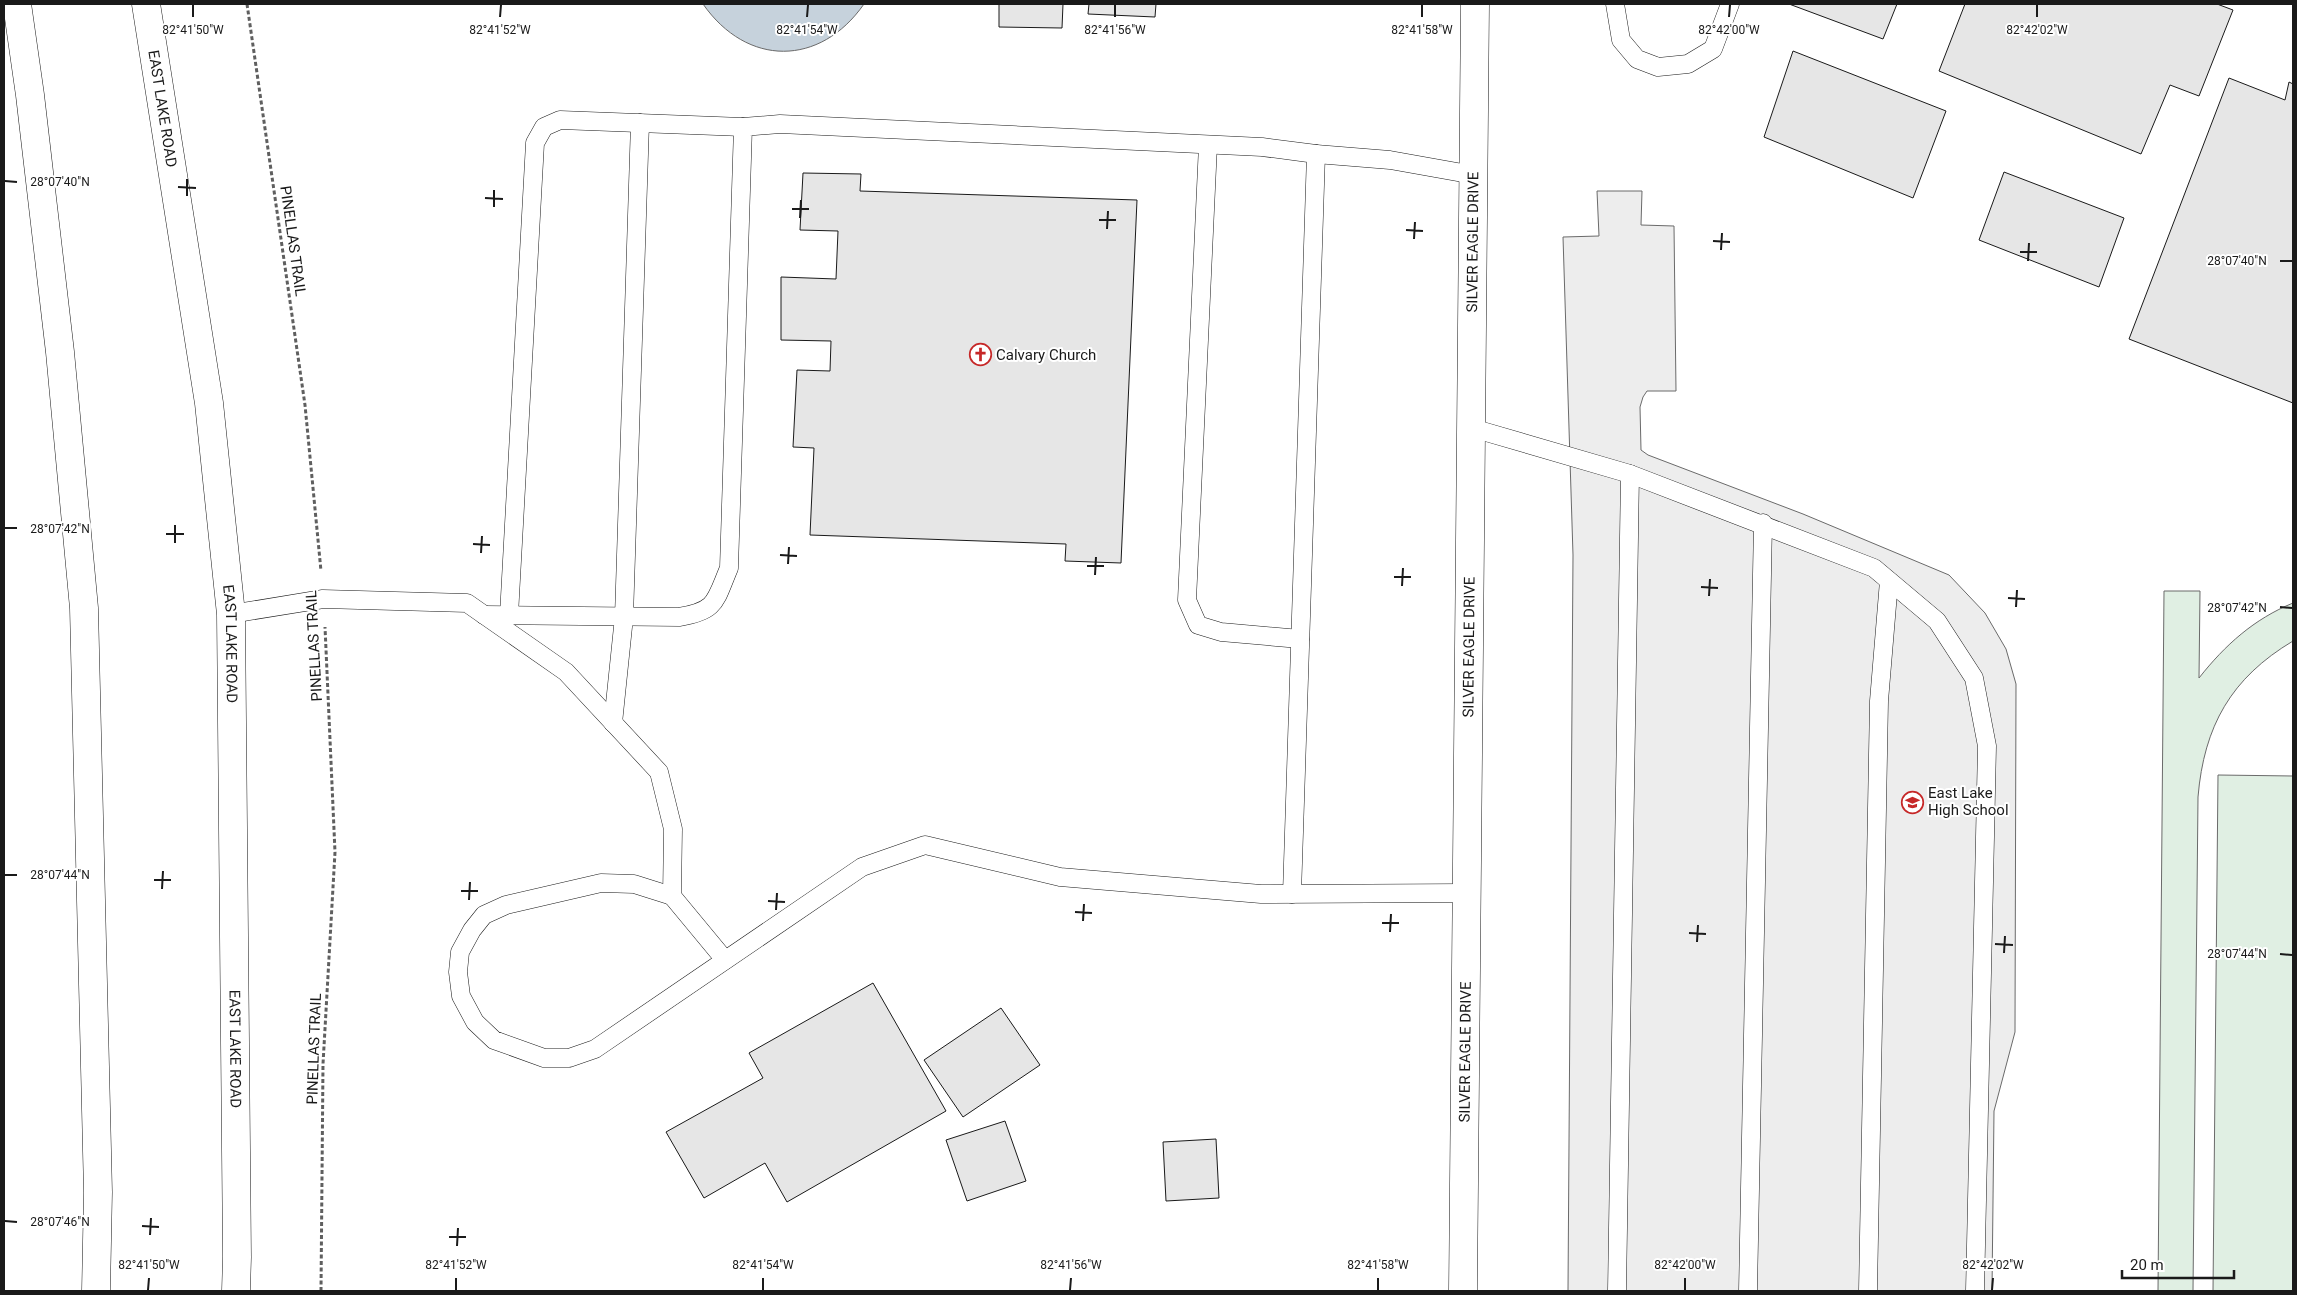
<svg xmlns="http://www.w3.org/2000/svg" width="2297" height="1295" font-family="Roboto,sans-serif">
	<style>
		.green { fill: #e0efe3; stroke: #6a6a6a }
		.parking { fill: #ededed; stroke: #6a6a6a }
		.water { fill: #c6d2dc; stroke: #6a6a6a }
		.building { fill: #e6e6e6; stroke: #1a1a1a }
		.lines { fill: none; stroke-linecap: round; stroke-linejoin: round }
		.lane-casing { stroke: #1a1a1a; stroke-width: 19 }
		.secondary-casing { stroke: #1a1a1a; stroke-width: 29 }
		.primary-casing { stroke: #1a1a1a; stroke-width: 29 }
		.path { stroke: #5f5f5f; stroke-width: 3; stroke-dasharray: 4 2.5; stroke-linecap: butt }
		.lane { stroke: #fff; stroke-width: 18 }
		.secondary { stroke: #fff; stroke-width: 28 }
		.primary { stroke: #fff; stroke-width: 28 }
		.ticks { fill: none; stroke: #1a1a1a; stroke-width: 2 }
		.labels { text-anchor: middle; stroke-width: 4; stroke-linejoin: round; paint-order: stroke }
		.street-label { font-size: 15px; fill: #1a1a1a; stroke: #fff }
		.poi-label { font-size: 15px; fill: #1a1a1a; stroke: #fff; text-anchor: start }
		.ticks-label { font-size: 12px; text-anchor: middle; fill: #1a1a1a; stroke: #fff; stroke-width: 4; stroke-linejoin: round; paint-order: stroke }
	</style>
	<rect width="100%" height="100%" fill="#fff"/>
	<g class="green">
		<path d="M2164,591H2200L2199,678C2225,645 2254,619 2293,603V641C2231,678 2204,726 2198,797L2193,1291H2158Z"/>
		<path d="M2218,775L2293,776V1291H2213Z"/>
	</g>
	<path class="parking" d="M1597,191H1642L1641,225L1674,226L1676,391H1647L1643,397L1640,407L1641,450L1648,455L1803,514L1949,575L1985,613L2006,649L2016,684L2015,1032L1994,1111L1992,1291H1568L1573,555L1563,237L1599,236Z"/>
	<path class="water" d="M703,4H864C820,67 747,67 703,4Z"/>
	<g class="building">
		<path d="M999,4H1063L1062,28L999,27Z"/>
		<path d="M1089,4H1156L1155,17L1088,14Z"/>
		<path d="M1789,4H1897L1883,39Z"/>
		<path d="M1965,4H2217L2233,10L2199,96L2170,85L2141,154L1939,71Z"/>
		<path d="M1793,51L1946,111L1913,198L1764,137Z"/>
		<path d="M2229,78L2285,100L2289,82L2293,84V403L2129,339Z"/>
		<path d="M2004,172L2124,218L2099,287L1979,240Z"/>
		<path d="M803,173L861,174L860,191L1137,200L1121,563L1065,561L1066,544L810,535L814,448L793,447L797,370L830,371L831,341L781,340V277L836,279L838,231L800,230Z"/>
		<path d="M873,983L946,1111L787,1202L765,1163L704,1198L666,1132L763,1078L749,1053Z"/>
		<path d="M1001,1008L1040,1065L963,1117L924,1060Z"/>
		<path d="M1005,1121L1026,1181L967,1201L946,1140Z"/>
		<path d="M1216,1139L1219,1198L1166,1201L1163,1142Z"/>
	</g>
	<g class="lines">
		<defs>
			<g id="lane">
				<path d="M1615,4L1621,40L1637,59L1658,67L1688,64L1713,49L1730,4"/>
				<path d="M1208,145L1187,600L1198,625L1221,632L1300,639"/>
				<path d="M1316,154L1390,160L1474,175"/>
				<path d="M1472,428L1630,474L1874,568L1937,621L1974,678L1987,746L1975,1291"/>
				<path d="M231,614L323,599L467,603L566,672L659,772L673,829L672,896L725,960"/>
				<path d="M484,615L679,617C717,611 715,601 729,568L743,127L780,124L1262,147L1316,154L1292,894"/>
				<path d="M509,615L535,143L544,127L560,120L743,127"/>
				<path d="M613,723L624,617L640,123"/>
				<path d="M672,896L634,884L601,883L506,905L484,915L472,930L460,952L458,972L461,996L475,1022L494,1040L544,1058H569L595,1049L862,867L925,845L1060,877L1261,894L1467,893"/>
				<path d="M1617,1291L1630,474"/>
				<path d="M1748,1291L1763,523"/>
				<path d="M1868,1291L1879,701L1889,581"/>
			</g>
			<g id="secondary">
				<path id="s1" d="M1463,1291L1475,4"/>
			</g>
			<g id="primary">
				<path d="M17,4L30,95L60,352L84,608L98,1192L96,1291"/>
				<path id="s2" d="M146,4L209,403L231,614L237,1257L236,1291"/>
			</g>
		</defs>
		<use href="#lane" class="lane-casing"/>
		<use href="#secondary" class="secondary-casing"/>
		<use href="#primary" class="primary-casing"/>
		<g class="path">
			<path d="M247,4L305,405L321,571"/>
			<path d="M321,1291L323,1064L335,852L325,627"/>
		</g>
		<use href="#lane" class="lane"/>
		<use href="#secondary" class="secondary"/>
		<use href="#primary" class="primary"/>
	</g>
	<path class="ticks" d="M193,17V5M500,17L501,5M807,17L808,5M1115,17V5M1422,17V5M1729,17L1730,5M2037,17V5M5,181L17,182M178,187L196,188M187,196V179M485,198L503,199M494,207V190M792,209H809M800,218L801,200M1099,220H1116M1107,229L1108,211M1406,230L1423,231M1414,239L1415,222M1713,241L1730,242M1721,250L1722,233M2020,252H2037M2028,261L2029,243M2280,261H2292M5,528H17M166,534H184M175,543V525M473,544L490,545M481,553L482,536M780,555L797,556M788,564L789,547M1087,566H1104M1095,575L1096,557M1394,577H1411M1402,586L1403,568M1701,587L1718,588M1709,596L1710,579M2008,598L2025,599M2016,607L2017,590M2280,607L2292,608M5,875H17M154,880H171M162,889L163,871M461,891H478M469,900L470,882M768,901L785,902M776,910L777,893M1075,912L1092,913M1083,921L1084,904M1382,923H1399M1390,932L1391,914M1689,933L1706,934M1697,942L1698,925M1995,944L2013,945M2004,953L2005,936M2280,954L2292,955M5,1221L17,1222M142,1226L159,1227M150,1235L151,1218M449,1237H466M457,1246L458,1228M148,1290L149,1278M456,1290V1278M763,1290V1278M1070,1290L1071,1278M1378,1290V1278M1685,1290V1278M1992,1290L1993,1278"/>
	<defs>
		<symbol id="church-ring" viewBox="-11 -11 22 22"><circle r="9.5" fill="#fff" stroke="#c62828" stroke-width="1.5"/><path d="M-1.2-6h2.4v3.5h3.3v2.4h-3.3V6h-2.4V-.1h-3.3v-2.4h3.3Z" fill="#c62828"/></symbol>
		<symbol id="school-ring" viewBox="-11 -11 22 22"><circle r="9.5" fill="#fff" stroke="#c62828" stroke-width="1.5"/><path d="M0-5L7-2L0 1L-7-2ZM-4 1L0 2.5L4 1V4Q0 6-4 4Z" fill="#c62828"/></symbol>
	</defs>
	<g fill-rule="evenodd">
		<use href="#church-ring" x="968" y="342" width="25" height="25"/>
		<use href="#school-ring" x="1900" y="790" width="25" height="25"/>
	</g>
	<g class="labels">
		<g class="street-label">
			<text dy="5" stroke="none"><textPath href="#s2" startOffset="106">EAST LAKE ROAD</textPath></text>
			<text transform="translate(293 241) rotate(82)" y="5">PINELLAS TRAIL</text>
			<text dy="5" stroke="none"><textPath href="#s1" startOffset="1049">SILVER EAGLE DRIVE</textPath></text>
			<text dy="5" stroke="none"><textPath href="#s2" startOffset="646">EAST LAKE ROAD</textPath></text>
			<text transform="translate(314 646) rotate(-93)" y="5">PINELLAS TRAIL</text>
			<text dy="5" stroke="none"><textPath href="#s1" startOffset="644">SILVER EAGLE DRIVE</textPath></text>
			<text dy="5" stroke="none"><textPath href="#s2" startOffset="1051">EAST LAKE ROAD</textPath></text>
			<text transform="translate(314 1049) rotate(-88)" y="5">PINELLAS TRAIL</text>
			<text dy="5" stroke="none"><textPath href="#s1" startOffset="239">SILVER EAGLE DRIVE</textPath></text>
		</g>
		<g class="poi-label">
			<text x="996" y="360">Calvary Church</text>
			<text x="1928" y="798">East Lake<tspan x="1928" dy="17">High School</tspan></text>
		</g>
	</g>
	<g class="ticks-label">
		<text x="193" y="34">82°41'50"W</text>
		<text x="500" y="34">82°41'52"W</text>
		<text x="807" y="34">82°41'54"W</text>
		<text x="1115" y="34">82°41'56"W</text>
		<text x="1422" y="34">82°41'58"W</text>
		<text x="1729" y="34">82°42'00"W</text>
		<text x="2037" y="34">82°42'02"W</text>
		<text x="60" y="186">28°07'40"N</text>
		<text x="2237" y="265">28°07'40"N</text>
		<text x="60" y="533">28°07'42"N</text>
		<text x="2237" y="612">28°07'42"N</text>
		<text x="60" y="879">28°07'44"N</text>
		<text x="2237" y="958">28°07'44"N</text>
		<text x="60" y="1226">28°07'46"N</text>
		<text x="149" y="1269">82°41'50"W</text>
		<text x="456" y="1269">82°41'52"W</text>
		<text x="763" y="1269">82°41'54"W</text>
		<text x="1071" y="1269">82°41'56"W</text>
		<text x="1378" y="1269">82°41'58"W</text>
		<text x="1685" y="1269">82°42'00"W</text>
		<text x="1993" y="1269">82°42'02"W</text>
	</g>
	<rect width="2297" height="1295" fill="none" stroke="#1a1a1a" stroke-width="10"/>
	<path d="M2122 1270v8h112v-8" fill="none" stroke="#1a1a1a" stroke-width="2.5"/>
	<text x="2130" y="1270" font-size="15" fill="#1a1a1a" stroke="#ffffff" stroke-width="4" paint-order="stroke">20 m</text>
</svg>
